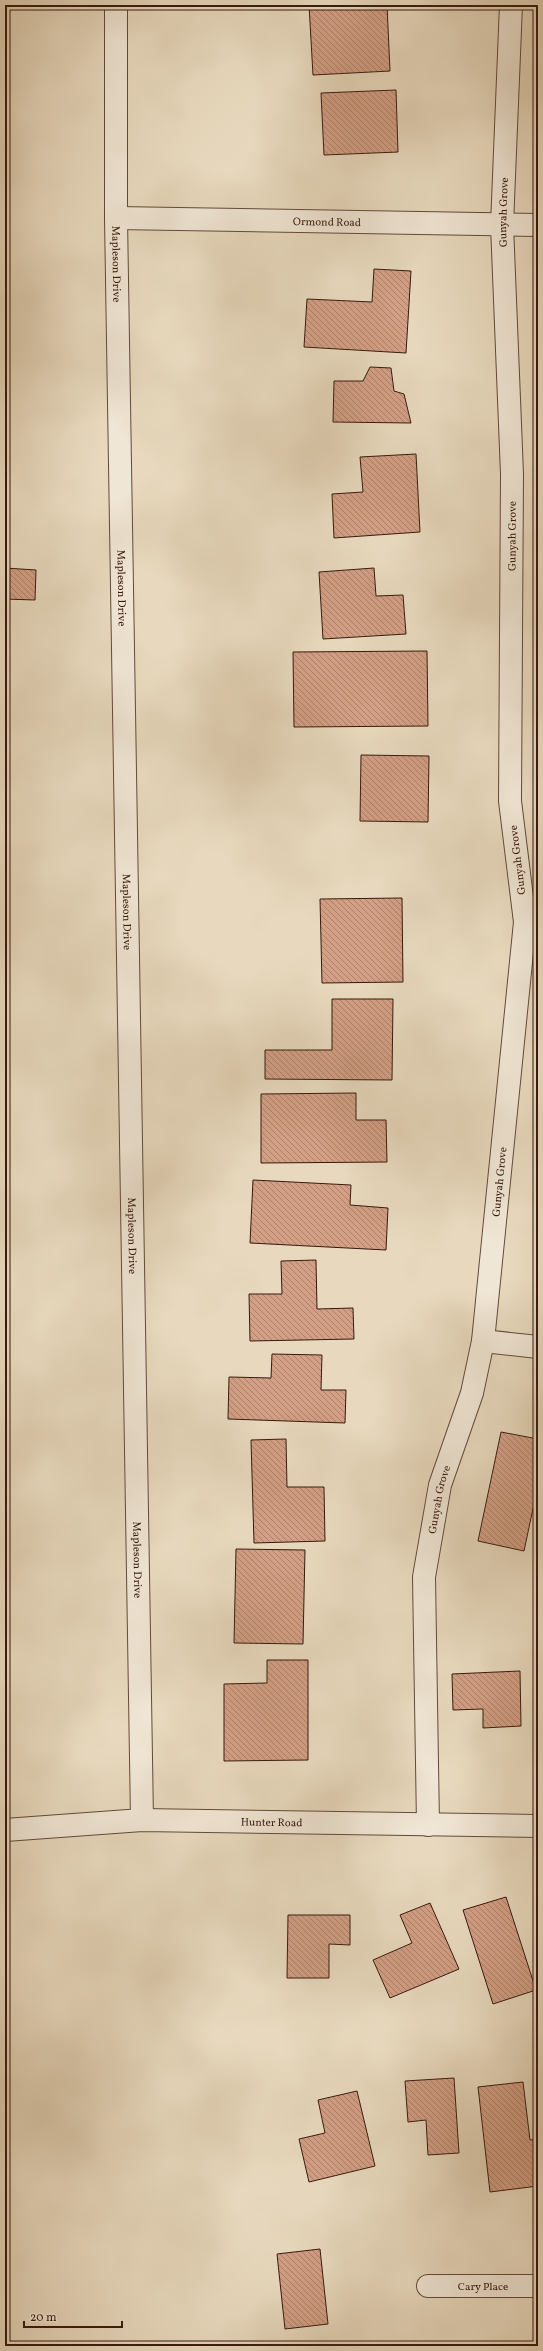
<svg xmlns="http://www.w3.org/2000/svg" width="543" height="2351" font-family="Vollkorn,serif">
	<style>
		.building { fill: url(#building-back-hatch); stroke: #371a0e }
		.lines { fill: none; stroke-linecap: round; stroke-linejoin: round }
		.minor-casing { stroke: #634a3a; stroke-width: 24 }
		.tertiary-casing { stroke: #634a3a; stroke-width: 24 }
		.minor { stroke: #f0e6d5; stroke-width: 22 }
		.tertiary { stroke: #f0e6d5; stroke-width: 22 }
		.labels { text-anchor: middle; stroke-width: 3; stroke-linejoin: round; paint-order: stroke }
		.street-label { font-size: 11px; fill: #371a0e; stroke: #f0e6d5 }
	</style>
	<defs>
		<pattern id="building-back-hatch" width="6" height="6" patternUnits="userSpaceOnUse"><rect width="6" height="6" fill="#d39f85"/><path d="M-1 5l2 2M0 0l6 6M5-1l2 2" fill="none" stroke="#ac816b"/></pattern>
	</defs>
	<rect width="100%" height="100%" fill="#e8d9be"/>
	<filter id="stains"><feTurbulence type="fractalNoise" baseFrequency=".005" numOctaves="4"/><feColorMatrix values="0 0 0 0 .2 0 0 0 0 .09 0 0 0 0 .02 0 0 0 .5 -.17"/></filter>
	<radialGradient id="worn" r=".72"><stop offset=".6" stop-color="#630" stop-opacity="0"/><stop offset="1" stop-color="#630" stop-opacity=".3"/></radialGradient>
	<g class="building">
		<path d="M309,5H387L390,71L313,75Z"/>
		<path d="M396,90L398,152L324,155L321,93Z"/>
		<path d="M5,262H8L5,440Z"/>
		<path d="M374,269L411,271L406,353L304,347L307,299L372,302Z"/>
		<path d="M370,367L391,368L394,391L404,394L411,423L333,422L334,381H363Z"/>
		<path d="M416,454L420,532L334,538L332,494L363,492L360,457Z"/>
		<path d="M5,568L36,570L35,600L5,599Z"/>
		<path d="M374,568L376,596L403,595L406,634L323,639L319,572Z"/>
		<path d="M427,651L428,726L294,727L293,652Z"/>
		<path d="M361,755L429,756L428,822L360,821Z"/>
		<path d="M402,898L403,982L322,983L320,899Z"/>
		<path d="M332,999H393L392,1080L265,1079V1050H332Z"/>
		<path d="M356,1093V1120H386L387,1162L261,1163V1094Z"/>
		<path d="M253,1180L351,1185L350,1205L388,1208L386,1250L250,1243Z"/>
		<path d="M316,1260L317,1309L353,1308L354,1339L250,1341L249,1294H282L281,1261Z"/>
		<path d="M272,1354L322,1355L321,1390H346L345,1423L228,1419L229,1377L271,1378Z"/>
		<path d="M501,1432L538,1439V1485L524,1551L478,1541Z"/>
		<path d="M286,1439L287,1487H324L325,1541L254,1543L251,1440Z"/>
		<path d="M236,1549L305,1550L303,1644L234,1643Z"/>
		<path d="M267,1660H308V1760L224,1761V1684L267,1683Z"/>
		<path d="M520,1671L521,1726L483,1728V1709L453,1710L452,1674Z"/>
		<path d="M506,1897L536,1990L493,2004L463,1910Z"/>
		<path d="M430,1903L459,1969L390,1998L373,1960L412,1943L400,1915Z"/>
		<path d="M288,1915H350V1945L329,1944V1978H287Z"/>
		<path d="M454,2078L459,2153L428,2155L426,2120L408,2122L405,2081Z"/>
		<path d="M523,2082L530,2140L538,2139V2186L490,2192L478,2087Z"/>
		<path d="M357,2091L375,2166L309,2182L299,2139L325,2133L318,2100Z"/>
		<path d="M320,2249L328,2324L285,2329L277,2254Z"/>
	</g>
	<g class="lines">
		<defs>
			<g id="minor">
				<path id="s1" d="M116,5V218L142,1820"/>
				<path id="s2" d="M116,218L538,225"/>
				<path d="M483,1341L538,1347"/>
				<path id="s3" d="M428,1825L424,1577L440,1485L472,1393L483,1341L525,922L510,801L512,474L502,225L511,5"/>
				<path id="s4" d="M428,2286H538"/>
			</g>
			<g id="tertiary">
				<path id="s5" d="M5,1830L142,1820L538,1826"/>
			</g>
		</defs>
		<use href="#minor" class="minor-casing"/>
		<use href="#tertiary" class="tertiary-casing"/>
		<use href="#minor" class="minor"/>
		<use href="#tertiary" class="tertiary"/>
	</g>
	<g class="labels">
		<g class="street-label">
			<text dy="4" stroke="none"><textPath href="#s3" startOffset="1624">Gunyah Grove</textPath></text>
			<text dy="4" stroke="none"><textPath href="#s2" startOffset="211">Ormond Road</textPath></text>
			<text dy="4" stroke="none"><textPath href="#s1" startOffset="259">Mapleson Drive</textPath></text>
			<text dy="4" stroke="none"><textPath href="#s3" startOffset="1300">Gunyah Grove</textPath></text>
			<text dy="4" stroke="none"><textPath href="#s1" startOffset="583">Mapleson Drive</textPath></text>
			<text transform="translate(517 860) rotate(-97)" y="4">Gunyah Grove</text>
			<text dy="4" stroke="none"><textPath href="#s1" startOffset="907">Mapleson Drive</textPath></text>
			<text dy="4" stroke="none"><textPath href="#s3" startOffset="652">Gunyah Grove</textPath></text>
			<text dy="4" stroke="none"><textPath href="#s1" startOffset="1231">Mapleson Drive</textPath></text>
			<text dy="4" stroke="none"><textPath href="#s3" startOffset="327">Gunyah Grove</textPath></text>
			<text dy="4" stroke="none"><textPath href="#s1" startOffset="1555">Mapleson Drive</textPath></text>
			<text dy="4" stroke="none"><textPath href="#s5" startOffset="267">Hunter Road</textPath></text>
			<text dy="4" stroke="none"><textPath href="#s4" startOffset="55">Cary Place</textPath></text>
		</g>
	</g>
	<rect width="543" height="2351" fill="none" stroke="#e8d9be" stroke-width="20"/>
	<rect x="6" y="6" width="531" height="2339" fill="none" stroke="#371a0e" stroke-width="2"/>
	<rect x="10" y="10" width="523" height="2331" fill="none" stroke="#371a0e"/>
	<path d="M24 2321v6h98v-6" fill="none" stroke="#371a0e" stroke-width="2"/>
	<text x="30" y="2321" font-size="12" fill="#371a0e" stroke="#f0e6d5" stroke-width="3" paint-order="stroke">20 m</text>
	<rect width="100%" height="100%" filter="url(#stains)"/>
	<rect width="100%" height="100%" fill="url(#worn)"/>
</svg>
